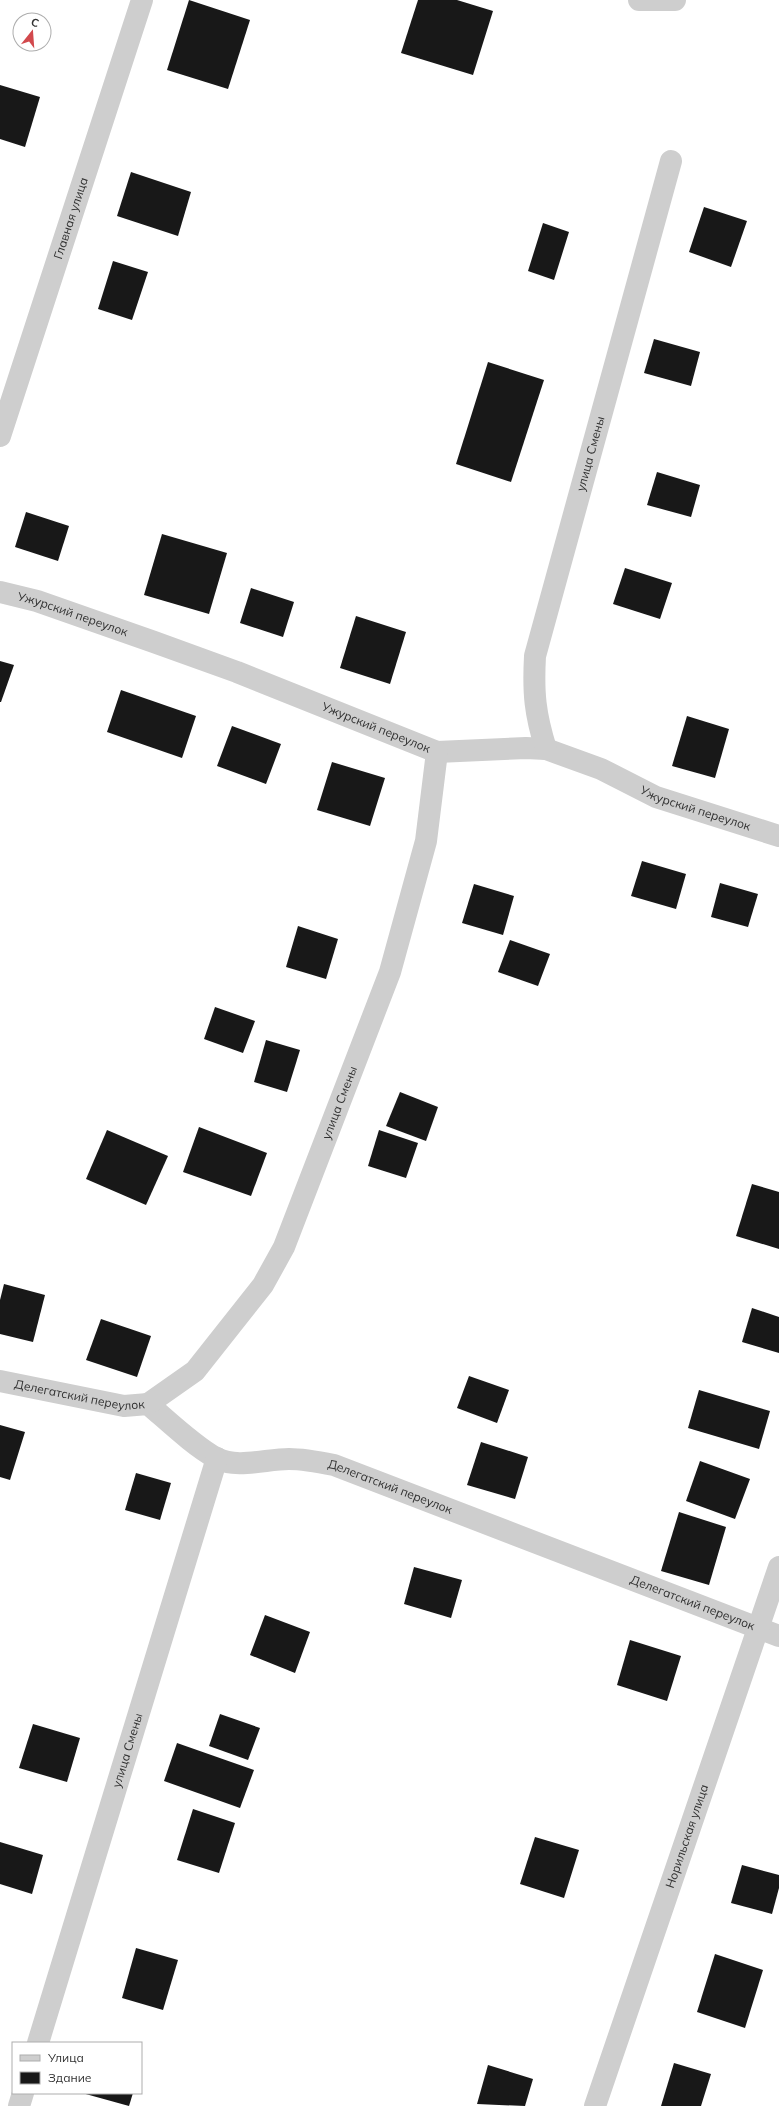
<svg xmlns="http://www.w3.org/2000/svg" width="779" height="2106" font-family="Mulish,sans-serif">
	<style>
		.building { fill: #181818 }
		.lines { fill: none; stroke-linecap: round; stroke-linejoin: round }
		.minor { stroke: #cecece; stroke-width: 22 }
		.labels { text-anchor: middle; stroke-width: 4; stroke-linejoin: round; paint-order: stroke }
		.street-label { font-size: 12px; fill: #313131; stroke: #fff }
	</style>
	<rect width="100%" height="100%" fill="#fff"/>
	<g class="building">
		<path d="M189,0L250,20L228,89L167,70Z"/>
		<path d="M418,0H457L493,11L473,75L401,53Z"/>
		<path d="M0,85L40,97L25,147L0,139Z"/>
		<path d="M131,172L191,192L178,236L117,216Z"/>
		<path d="M704,207L747,221L731,267L689,252Z"/>
		<path d="M543,223L569,232L554,280L528,271Z"/>
		<path d="M113,261L148,272L132,320L98,309Z"/>
		<path d="M654,339L700,352L691,386L644,373Z"/>
		<path d="M488,362L544,380L511,482L456,464Z"/>
		<path d="M657,472L700,485L691,517L647,505Z"/>
		<path d="M26,512L69,526L58,561L15,547Z"/>
		<path d="M162,534L227,553L209,614L144,595Z"/>
		<path d="M625,568L672,583L660,619L613,604Z"/>
		<path d="M251,588L294,602L283,637L240,623Z"/>
		<path d="M356,616L406,632L390,684L340,668Z"/>
		<path d="M0,661L14,665L1,702H0Z"/>
		<path d="M121,690L196,716L182,758L107,732Z"/>
		<path d="M687,716L729,729L715,778L672,766Z"/>
		<path d="M232,726L281,744L266,784L217,766Z"/>
		<path d="M332,762L385,778L370,826L317,810Z"/>
		<path d="M642,861L686,874L676,909L631,896Z"/>
		<path d="M720,883L758,894L748,927L711,917Z"/>
		<path d="M474,884L514,896L503,935L462,923Z"/>
		<path d="M298,926L338,939L326,979L286,967Z"/>
		<path d="M510,940L550,954L538,986L498,972Z"/>
		<path d="M215,1007L255,1021L243,1053L204,1039Z"/>
		<path d="M266,1040L300,1050L287,1092L254,1082Z"/>
		<path d="M400,1092L438,1107L426,1141L386,1126Z"/>
		<path d="M199,1127L267,1153L251,1196L183,1172Z"/>
		<path d="M107,1130L168,1156L146,1205L86,1179Z"/>
		<path d="M379,1130L418,1143L406,1178L368,1166Z"/>
		<path d="M752,1184L779,1192V1249L736,1236Z"/>
		<path d="M4,1284L45,1295L33,1342L0,1334V1300Z"/>
		<path d="M752,1308L779,1317V1353L742,1342Z"/>
		<path d="M101,1319L151,1336L137,1377L86,1360Z"/>
		<path d="M469,1376L509,1390L497,1423L457,1408Z"/>
		<path d="M699,1390L770,1411L759,1449L688,1428Z"/>
		<path d="M0,1425L25,1432L10,1480L0,1477Z"/>
		<path d="M481,1442L528,1457L515,1499L467,1485Z"/>
		<path d="M700,1461L750,1479L735,1519L686,1501Z"/>
		<path d="M136,1473L171,1483L160,1520L125,1510Z"/>
		<path d="M679,1512L726,1527L709,1585L661,1571Z"/>
		<path d="M414,1567L462,1580L451,1618L404,1604Z"/>
		<path d="M265,1615L310,1632L295,1673L250,1655Z"/>
		<path d="M630,1640L681,1656L667,1701L617,1685Z"/>
		<path d="M220,1714L260,1728L248,1760L209,1746Z"/>
		<path d="M33,1724L80,1738L67,1782L19,1768Z"/>
		<path d="M177,1743L254,1770L240,1808L164,1781Z"/>
		<path d="M193,1809L235,1823L219,1873L177,1860Z"/>
		<path d="M535,1837L579,1850L564,1898L520,1884Z"/>
		<path d="M0,1842L43,1855L32,1894L0,1884Z"/>
		<path d="M742,1865L779,1875V1888L772,1914L731,1903Z"/>
		<path d="M136,1948L178,1960L163,2010L122,1998Z"/>
		<path d="M715,1954L763,1970L745,2028L697,2012Z"/>
		<path d="M674,2063L711,2074L701,2106H661Z"/>
		<path d="M488,2065L533,2079L525,2106L477,2104Z"/>
		<path d="M82,2093H133L129,2106Z"/>
	</g>
	<g class="lines">
		<g class="minor">
			<path d="M639,0H675"/>
			<path id="s1" d="M0,436L142,0"/>
			<path id="s2" d="M0,592L37,601L154,642L237,672L437,752L526,748L546,749L601,769L656,797L779,836"/>
			<path id="s3" d="M546,749C535,714 533,693 535,656L671,161"/>
			<path id="s4" d="M0,1381L124,1406L148,1404C168,1421 194,1446 216,1458C237,1469 266,1459 289,1459C304,1459 319,1462 334,1465L779,1636"/>
			<path id="s5" d="M148,1404L195,1371L263,1285L284,1247L390,972L426,841L437,752"/>
			<path id="s6" d="M38,2043L217,1458"/>
			<path d="M19,2106L23,2093"/>
			<path id="s7" d="M595,2106L779,1567"/>
		</g>
	</g>
	<g class="labels">
		<g class="street-label">
			<text dy="4" stroke="none"><textPath href="#s1" startOffset="229">Главная улица</textPath></text>
			<text dy="4" stroke="none"><textPath href="#s3" startOffset="304">улица Смены</textPath></text>
			<text dy="4" stroke="none"><textPath href="#s2" startOffset="76">Ужурский переулок</textPath></text>
			<text dy="4" stroke="none"><textPath href="#s2" startOffset="400">Ужурский переулок</textPath></text>
			<text dy="4" stroke="none"><textPath href="#s2" startOffset="736">Ужурский переулок</textPath></text>
			<text dy="4" stroke="none"><textPath href="#s5" startOffset="365">улица Смены</textPath></text>
			<text dy="4" stroke="none"><textPath href="#s4" startOffset="81">Делегатский переулок</textPath></text>
			<text dy="4" stroke="none"><textPath href="#s4" startOffset="417">Делегатский переулок</textPath></text>
			<text dy="4" stroke="none"><textPath href="#s4" startOffset="741">Делегатский переулок</textPath></text>
			<text dy="4" stroke="none"><textPath href="#s6" startOffset="306">улица Смены</textPath></text>
			<text dy="4" stroke="none"><textPath href="#s7" startOffset="285">Норильская улица</textPath></text>
		</g>
	</g>
	<rect x="12" y="2042" width="130" height="52" fill="#ffffff" stroke="#adadad"/>
	<rect x="20" y="2055" width="20" height="6" fill="#cecece" stroke="#adadad"/>
	<text x="48" y="2062" font-size="12" fill="#313131">Улица</text>
	<rect x="20" y="2072" width="20" height="12" fill="#181818" stroke="#adadad"/>
	<text x="48" y="2082" font-size="12" fill="#313131">Здание</text>
	<g transform="translate(32 32) rotate(17)"><circle r="19" fill="#ffffff" stroke="#adadad"/>
	<path d="M0-3L7 15L0 10L-7 15Z" fill="#d2494d"/>
	<text y="-6" font-size="11" font-weight="bold" text-anchor="middle" fill="#313131">С</text>
	</g>
</svg>
